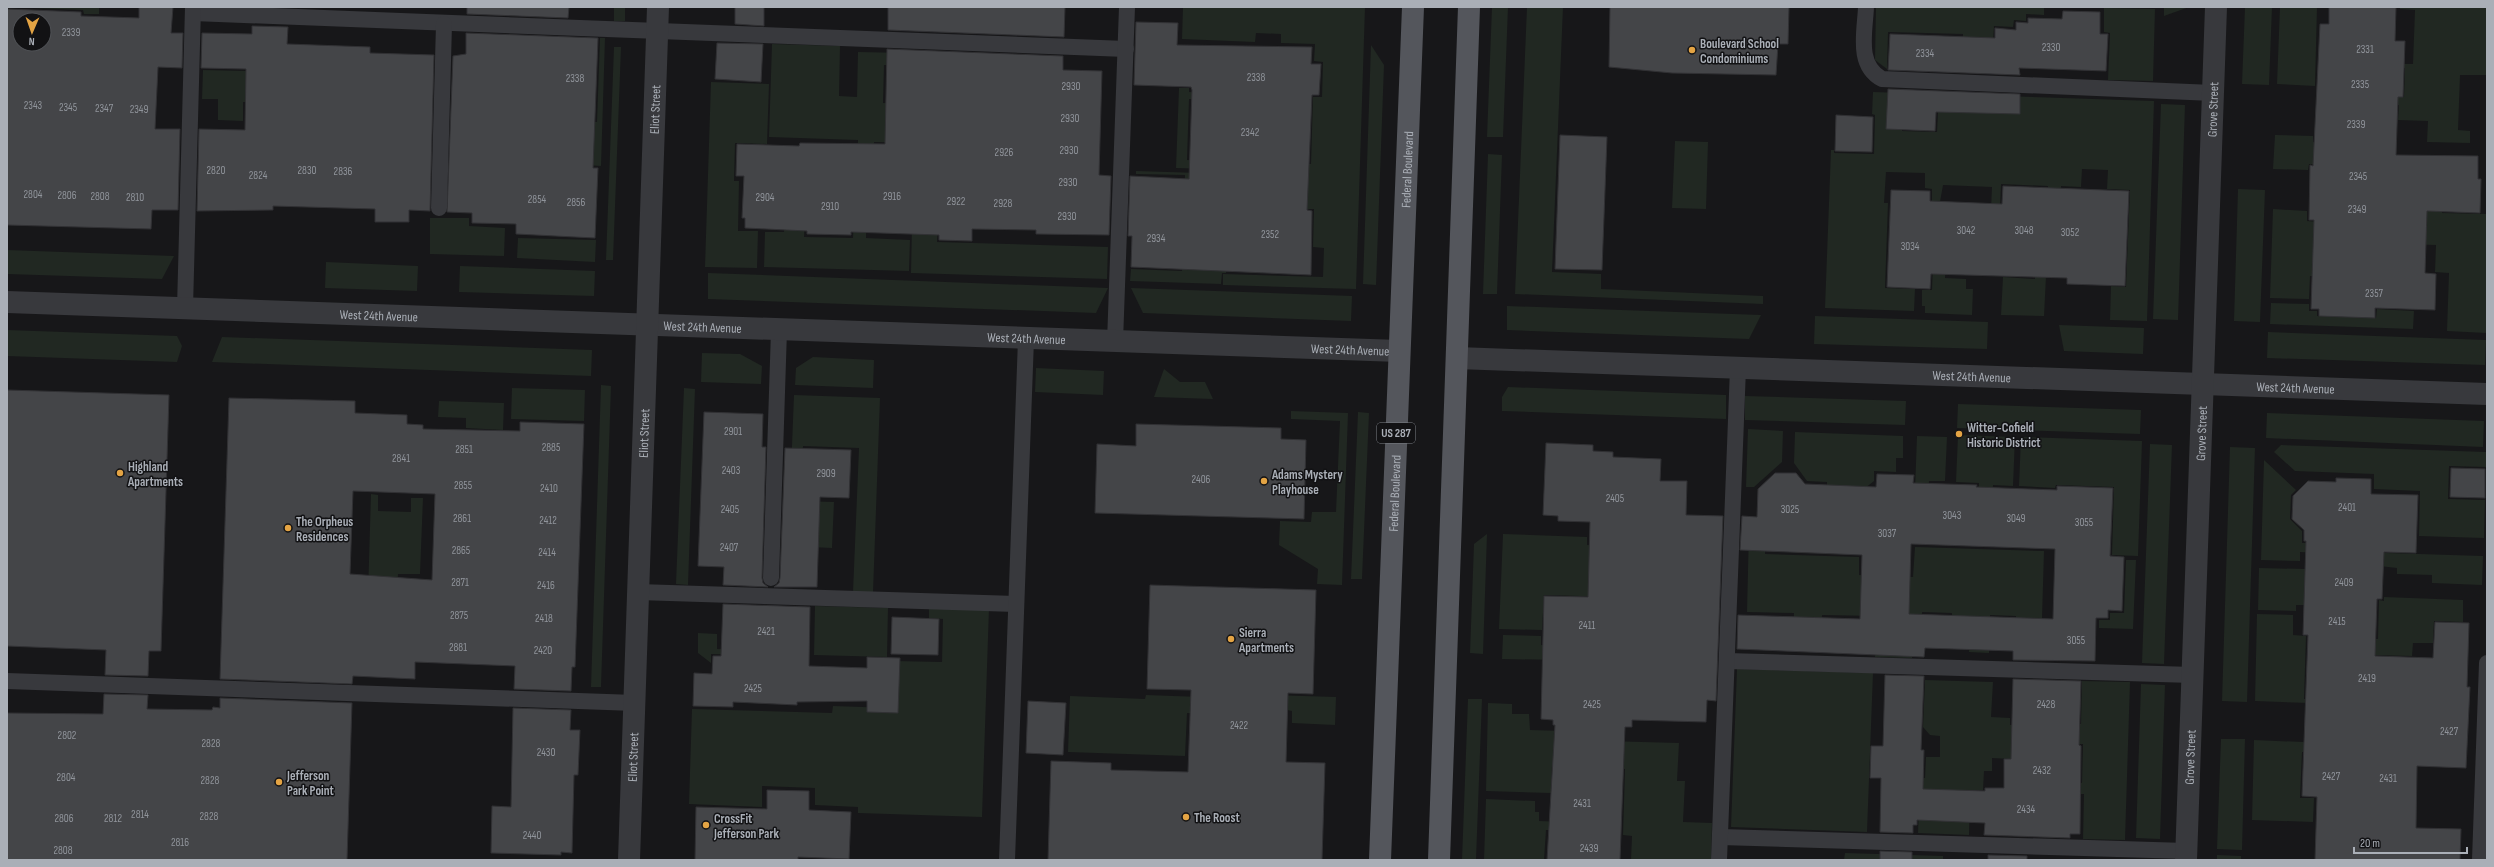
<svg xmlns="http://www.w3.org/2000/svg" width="2494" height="867" font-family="'Sofia Sans Condensed',sans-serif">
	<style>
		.green { fill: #212822 }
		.building { fill: #444548; stroke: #313134; fill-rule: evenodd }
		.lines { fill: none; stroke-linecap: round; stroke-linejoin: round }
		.service { stroke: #38393d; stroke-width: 16 }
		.minor { stroke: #38393d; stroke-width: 22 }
		.primary { stroke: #54565c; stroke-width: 22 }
		.poi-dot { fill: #e4a444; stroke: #121214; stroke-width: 1.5 }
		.labels { text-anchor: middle; stroke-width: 3; stroke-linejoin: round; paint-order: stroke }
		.number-label { font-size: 11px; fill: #90949b }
		.shield { fill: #121214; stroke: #7c8086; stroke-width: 1 }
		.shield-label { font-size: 12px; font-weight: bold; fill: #aaafb7 }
		.poi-label { font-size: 13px; font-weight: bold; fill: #aaafb7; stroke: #121214; text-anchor: start }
		.street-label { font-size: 13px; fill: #aaafb7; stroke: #121214 }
	</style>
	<rect width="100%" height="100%" fill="#171719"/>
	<g class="green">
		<path d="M8,7H99V14H84L83,10Z"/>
		<rect x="614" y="7" width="11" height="14"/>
		<path d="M1183,7H1365L1356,289L1223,285V274L1323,277L1324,248L1313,247L1314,209H1297L1299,164H1311L1313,97H1322L1323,62L1314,61L1315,44L1281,43V34L1256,33L1255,42L1182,39Z"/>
		<path d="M1492,7H1508L1503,137H1487Z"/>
		<path d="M1527,7H1563L1552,272L1601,274V289L1763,296V304L1515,294Z"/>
		<path d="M1876,7H2044V15L2026,14V21L2014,20L2013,27L1994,26L1992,59L1962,58L1963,34L1888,32L1887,69L1875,60Z"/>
		<path d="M2164,7H2189L2164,16Z"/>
		<path d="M2245,7H2272L2269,85L2242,84Z"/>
		<path d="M2280,7H2317L2315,86L2277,84Z"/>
		<path d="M2400,7H2487V75H2460L2458,130L2470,131V143L2427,142L2428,121L2398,120L2399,105H2395V97H2404L2405,68H2396V64H2413L2415,10L2400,9Z"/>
		<path d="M2104,8L2155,9L2153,81L2108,80L2110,33L2104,32Z"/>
		<path d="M600,38H605L601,166L585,165L520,121L597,122Z"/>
		<path d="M772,44L840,46L839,96L857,97L858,52L908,53V65H884L883,103L913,104L914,143L874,142L873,162H857L858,140L769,137Z"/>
		<path d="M1371,45L1384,65L1376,285L1363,284Z"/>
		<path d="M614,47H621L613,260H606Z"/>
		<path d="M203,70L247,71V102H243V121L218,120V99H202Z"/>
		<path d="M711,82L769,84L767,144L735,143L734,181H739L738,231H758L757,268L705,267Z"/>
		<path d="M1179,88H1189V92L1243,94L1242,100L1189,99L1187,160L1240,162V170L1176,168Z"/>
		<path d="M1873,92L1903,93L1902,131L1937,132L1939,94L2154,101L2147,321L2110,320L2111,286L2126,287L2130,190L2107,189L2108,170L2082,169L2081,187L2061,186L2060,213H2048V186L2001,184L2000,209H1991L1992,187L1943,185L1940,202H1932V189L1925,188V173L1886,172L1884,203H1888L1885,288L1915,289L1914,311L1825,308L1831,150H1834V153L1874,154L1875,115L1872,114Z"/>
		<path d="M2161,104L2185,105L2178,320L2153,319Z"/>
		<path d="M2275,135L2313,136V142L2322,143L2323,165L2309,164L2308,170L2273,169Z"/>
		<path d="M1675,141L1708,142L1706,209L1672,208Z"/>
		<path d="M1488,154L1502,155L1497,294H1483Z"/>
		<path d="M856,165H868L866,238L910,240L909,271L764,267L765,232H784L785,222L805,217L804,237L853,238Z"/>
		<path d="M1136,171L1298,176L1227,232L1226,273H1222L1221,284L1130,281L1131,269L1182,271L1185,175L1136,174Z"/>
		<path d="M2238,189L2265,190L2260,322L2234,321Z"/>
		<path d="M2442,192V213L2487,214V333L2447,331L2449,273L2435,272L2436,245L2364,243Z"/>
		<path d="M1935,206L1946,255L1945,278L1966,279V289H1973L1972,315L1925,313V306H1922V290H1932Z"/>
		<path d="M2273,209L2307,211V221L2320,222L2318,276H2310L2309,299L2270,298Z"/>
		<path d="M430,218H469V226L505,228L504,256L430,254Z"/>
		<path d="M912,224L938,226L937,242L1108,247L1107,279L911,273Z"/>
		<path d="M518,238L596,240L595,262L517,258Z"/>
		<path d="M7,250L174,256L162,279L7,274Z"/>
		<path d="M326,262L418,266L417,291L325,288Z"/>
		<path d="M460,266L595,271L594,296L459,292Z"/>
		<path d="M708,273L1108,288L1096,313L708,299Z"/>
		<path d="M2035,276H2046L2044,316L2001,315L2003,277L2035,279Z"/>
		<path d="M1131,288L1352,296L1351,321L1143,313Z"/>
		<path d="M2271,303L2309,304V311H2317V316L2376,318L2377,309L2414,311L2413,329L2270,324Z"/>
		<path d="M1507,306L1761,315L1749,339L1507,330Z"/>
		<path d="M1815,316L1988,322L1987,349L1814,344Z"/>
		<path d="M2059,325L2144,328L2143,354L2064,351Z"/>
		<path d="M7,330L177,336L182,346L177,362L7,356Z"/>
		<path d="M2268,332L2486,340L2485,365L2267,358Z"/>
		<path d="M222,337L592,350L591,376L212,362Z"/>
		<path d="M702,353L740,354L762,366L761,384L701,382Z"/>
		<path d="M813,357L874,360L873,388L795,385L796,368Z"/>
		<path d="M1036,368L1104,371L1103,395L1035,392Z"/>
		<path d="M1164,369L1180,382H1205L1213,399L1154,397Z"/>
		<path d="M601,385L611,386L601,687H591Z"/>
		<path d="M1508,387L1726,395V419L1502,411V397Z"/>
		<path d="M512,388L585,390L584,421L511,419Z"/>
		<path d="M684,388L695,389L688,585L676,584Z"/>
		<path d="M794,395L880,398L873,593L853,592L859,448L803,446L800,501L834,502L832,548L788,546Z"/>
		<path d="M1745,396L1906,401L1905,425L1745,420Z"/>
		<path d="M439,401L504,403L503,430L466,428V418L438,417Z"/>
		<path d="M1958,404L2141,410L2140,434L1957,428Z"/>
		<path d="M1291,411L1348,413L1342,585L1317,584L1318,569L1279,545L1280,521L1311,522L1312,512H1336L1340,421L1291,419Z"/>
		<path d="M1358,412L1369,413L1362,579H1351Z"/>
		<path d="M2267,413L2484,421L2483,447L2266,438Z"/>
		<path d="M1748,429L1783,431L1782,462L1754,487H1746Z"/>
		<path d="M1795,432L1903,436V458H1896V472L1874,471V481L1860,492L1826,530L1827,482L1807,481L1794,463Z"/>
		<path d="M1958,435L2015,437L2013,486L1993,485L1990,547L1976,546L1979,483L1956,482Z"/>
		<path d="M1917,436L1947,437L1945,481H1929L1926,544H1913Z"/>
		<path d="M2021,437L2142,441L2138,556L2112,555L2114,487L2056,485L2055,488L2019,486Z"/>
		<path d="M2150,444L2172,445L2164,664L2142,663Z"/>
		<path d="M2281,445L2486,452V467L2449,466L2448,499L2485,500L2484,538L2419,536L2420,491L2374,489V474L2295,471L2274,452Z"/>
		<path d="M2230,447L2255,448L2247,702L2222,701Z"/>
		<path d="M2264,460L2296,490L2291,495L2290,519L2302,531V543H2311L2340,554L2300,552V561L2261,560Z"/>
		<path d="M371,494L378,495V511L411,512V498H423L420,574H398L397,598L367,628Z"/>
		<path d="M1749,529H1765V554L1859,557V575L1913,577L1915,547L2044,551L2042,619L2015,658L2016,616L1990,615L1989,653L1969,652L1970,629L1952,628V613L1922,612L1921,644H1913L1912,658L1875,657L1876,616L1822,615L1821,651L1792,650L1794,613L1747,612Z"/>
		<path d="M1487,534L1483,654L1470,653L1474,544Z"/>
		<path d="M1503,534L1587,537V545L1616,546L1614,597L1544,595L1542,630L1499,629Z"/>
		<path d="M2355,552L2483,556L2482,585L2432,583V575L2397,574V568L2370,565Z"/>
		<path d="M2126,560H2136L2133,629L2099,628V620H2110V613H2124Z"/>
		<path d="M2259,568L2305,569L2304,598L2307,599L2306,605H2296V611L2258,610Z"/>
		<path d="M2384,597L2463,600V622L2434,621L2433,643H2413L2412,656L2368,655L2369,639H2378L2379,600L2384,601Z"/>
		<path d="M815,606L888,608L887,657L814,655Z"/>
		<path d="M929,606L989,608L982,817L858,813V807L815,805V788L762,786V807L689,804L692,709L832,713L833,706L892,708L894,661L942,662L943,619L929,618Z"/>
		<path d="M2257,614L2293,615V635L2306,636L2304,699H2310V703L2255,701Z"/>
		<path d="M698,633L717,634V649L786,651L785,656L711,654V663L698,653Z"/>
		<path d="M1503,635L1541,636V645L1578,646L1561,660L1502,659Z"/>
		<path d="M1737,669L1873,673L1867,832L1731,827Z"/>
		<path d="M1925,680L1993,682L1991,717L2010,718V725H2013L2012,759L1992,758V771H1984L1983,790H1970L1969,835L1918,833L1920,778H1925L1926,757H1940V736L1930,735L1923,727Z"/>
		<path d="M2082,681L2130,682L2125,840L2083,839L2084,794H2074V783H2082L2083,744H2076L2074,724H2081Z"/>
		<path d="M2141,684L2165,685L2160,839L2136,838Z"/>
		<path d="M1206,693L1336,697L1335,725L1292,723V711Z"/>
		<path d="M1146,695L1201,697V714L1187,713L1185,756L1068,752L1070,696L1145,699Z"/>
		<path d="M1468,699H1482L1476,860H1462Z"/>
		<path d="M1488,703L1512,704V714H1529L1530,730L1564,731V767L1552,766L1551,793L1486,791Z"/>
		<path d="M2221,739H2245L2242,850L2217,849Z"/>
		<path d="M1569,740L1679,743L1677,781H1685L1683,822L1712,823L1711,859L1631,860L1632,836L1623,835L1625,769L1568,767Z"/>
		<path d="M2254,740L2326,743V753L2302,752L2300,798H2314L2313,822L2252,820Z"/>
		<path d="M1486,799L1535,801V812H1539V821L1621,824V833L1546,830L1544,860H1484Z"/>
		<path d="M1845,853L1943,856V860H1844Z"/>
		<path d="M2217,855L2241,856V860H2217Z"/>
	</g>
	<g class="building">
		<path d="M139,7H173L171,33H183L182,68L158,67L155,129H180L178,210H152L151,229L7,225V9L81,12V16L139,18ZM20,20H44V44H20Z"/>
		<path d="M467,7H569L568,18L467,14Z"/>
		<path d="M735,7H764V26L735,24Z"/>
		<path d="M888,7H1065L1064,37L888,30Z"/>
		<path d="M1610,7H1789L1788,44H1778L1776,75L1672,73L1609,67Z"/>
		<path d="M2329,7H2396L2395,41H2405L2403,97H2398L2396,155L2478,156V179H2481L2480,213L2427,211L2425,273L2436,274L2435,310L2375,308V318L2319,316V309H2311L2314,220H2309L2310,165L2313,166L2320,24H2329Z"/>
		<path d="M2063,11L2100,12V34H2108L2106,71L2019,68L2020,75L1888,70L1890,34L1995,38V28L2016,30V22L2028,23V18L2062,19Z"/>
		<path d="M1136,22L1178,23L1177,45L1312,47L1311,64H1321L1319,95H1312L1307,210L1312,211L1311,275L1131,267L1132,236H1128L1130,176L1189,179L1192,90L1191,87L1134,85Z"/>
		<path d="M252,26L288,27L287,44L370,47V53L434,55L430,211L409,210V222H375V209L273,206V210L197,211L199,129L245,130L246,69L201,68L202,33L252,34Z"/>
		<path d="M466,33L598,38L593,168H598L595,238L516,234V224L472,223V213L447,212L453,56L466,54Z"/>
		<path d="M717,43L763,44L761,82L715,79Z"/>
		<path d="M887,49L1063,56V70L1102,71L1099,175L1111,176L1109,235L1036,234V230L972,229V241L939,240V235L851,232V235L807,234V231L745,228V218H742L744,176H736L737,144L799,146L800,143L885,144Z"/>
		<path d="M1888,89L2020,94V114L1936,112L1935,131L1886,129Z"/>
		<path d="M1836,115L1873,117L1872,152L1835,151Z"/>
		<path d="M1560,135L1607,137L1602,270L1555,269Z"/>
		<path d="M2003,186L2129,191L2125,286L2067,284V278L1931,274L1930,289L1887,287L1891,190L1930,191V201L2002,204Z"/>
		<path d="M7,390L169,395L161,651H149L148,676L105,675L106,650L7,646Z"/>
		<path d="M229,398L355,401V413L407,415V424L423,425V429L520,431V422L584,424L575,667H572L571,691L514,689L515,666L415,662V679L353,676L352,684L220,679ZM353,491L435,494L432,580L350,574Z"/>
		<path d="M704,412L763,414L762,447H766L762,578L763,583L768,587L723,585L724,567L698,566Z"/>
		<path d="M1136,424L1281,428V439L1306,440L1304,519L1095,513L1097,444L1136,446Z"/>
		<path d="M1546,443L1593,445V451L1613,452V457L1661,459L1660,481H1687L1686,515L1723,516L1716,701L1707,700L1706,722L1632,720V727H1625L1620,860H1547L1555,725H1553V720L1541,719L1544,596L1588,597L1590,522L1558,521V516L1543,515Z"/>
		<path d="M785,448L851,450L849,498L820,497L817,587H774L779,583L780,578Z"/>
		<path d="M2451,468L2485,469V498L2450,497Z"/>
		<path d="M1775,473H1796L1805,484L1876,487L1877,474L1914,475L1913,483L1977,485L1976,487L2057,490V486L2113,488L2110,556L2124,557L2122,611L2108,610V618H2096L2095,661L2013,660V651L1925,648L1924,657L1737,649L1738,615L1860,619L1862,555L1740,550L1742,516L1757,517L1758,489ZM1911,544L2055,549L2053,619L1909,614Z"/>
		<path d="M2336,478L2371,479V494L2418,495L2416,553L2384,552L2382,599H2377L2375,656L2433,658L2435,622L2469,623L2467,687H2470L2466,768L2417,766L2416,828L2461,829L2460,860H2315L2317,797L2302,796L2308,635H2303L2306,541H2304V530L2292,519L2293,496L2308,481L2336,482Z"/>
		<path d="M1150,585L1316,590L1313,694L1288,693L1286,762L1325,763L1322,860H1048L1051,761L1111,763V770L1188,772L1191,690L1147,689Z"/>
		<path d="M723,604L810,607L809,666L867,668V657L900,658L898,713L867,712V701L797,702V705L733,702V707L693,706L694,673L712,674L713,656H721Z"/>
		<path d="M892,617L939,619L938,655L891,654Z"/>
		<path d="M1885,675L1924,676L1921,750H1924L1923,789L1985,791V788H2004V759H2011L2013,679L2081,681L2079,745L2081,746L2080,834H2070V838L1984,835L1985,823L1917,820V825H1913V833L1880,832L1881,778H1870L1871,746H1883Z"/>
		<path d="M104,694L148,695L147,709L212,710L213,707L220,708V698L352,703L347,860H7V713L103,714Z"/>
		<path d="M1028,701L1066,703L1063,755L1026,753Z"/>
		<path d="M513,708L571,710L570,730H580L578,775H574L572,853L561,852V855L491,853L492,806L511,807Z"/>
		<path d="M767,790L809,791V810L851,812L849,859L798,857V860H695L696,807L767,809Z"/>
		<path d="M1880,851L1912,852V860H1880Z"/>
		<path d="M1988,855L2027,856V860H1988Z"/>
	</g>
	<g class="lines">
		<g class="service">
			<path d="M1866,7C1865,32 1856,65 1882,79L2213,93"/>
			<path d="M193,13L1126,49"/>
			<path d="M439,208L444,24"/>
			<path d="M185,308L193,7"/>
			<path d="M1115,342L1127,7"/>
			<path d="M771,578L779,330"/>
			<path d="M638,592L1016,604"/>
			<path d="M1727,661L2193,675"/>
			<path d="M7,681L635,703"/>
			<path d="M1720,837L2186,851"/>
			<path d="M1007,860L1026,339"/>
			<path d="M1719,860L1738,368"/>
			<path d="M2480,860L2487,663"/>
		</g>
		<g class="minor">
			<path id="s1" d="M7,302L1399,351"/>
			<path id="s2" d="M1457,358L2487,394"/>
			<path id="s3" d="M629,860L658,7"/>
			<path id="s4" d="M2186,860L2216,7"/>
		</g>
		<g class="primary">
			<path id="s5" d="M1380,860L1413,7"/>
			<path d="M1439,860L1469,7"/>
		</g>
	</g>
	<g class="poi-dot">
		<circle cx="1692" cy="50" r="4"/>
		<circle cx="1959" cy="434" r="4"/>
		<circle cx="120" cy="473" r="4"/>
		<circle cx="1264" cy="481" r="4"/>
		<circle cx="288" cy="528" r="4"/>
		<circle cx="1231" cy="639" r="4"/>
		<circle cx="279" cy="782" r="4"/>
		<circle cx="1186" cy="817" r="4"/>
		<circle cx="706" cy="825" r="4"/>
	</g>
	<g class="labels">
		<g class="number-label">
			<text x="71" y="36">2339</text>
			<text x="2051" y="51">2330</text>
			<text x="2365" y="53">2331</text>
			<text x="1925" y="57">2334</text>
			<text x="1256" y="81">2338</text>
			<text x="575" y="82">2338</text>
			<text x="2360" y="88">2335</text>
			<text x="1071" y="90">2930</text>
			<text x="33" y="109">2343</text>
			<text x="68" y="111">2345</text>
			<text x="104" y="112">2347</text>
			<text x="139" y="113">2349</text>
			<text x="1070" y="122">2930</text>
			<text x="2356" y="128">2339</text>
			<text x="1250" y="136">2342</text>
			<text x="1069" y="154">2930</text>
			<text x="1004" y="156">2926</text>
			<text x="216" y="174">2820</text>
			<text x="307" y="174">2830</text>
			<text x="343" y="175">2836</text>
			<text x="258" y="179">2824</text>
			<text x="2358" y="180">2345</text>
			<text x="1068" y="186">2930</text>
			<text x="33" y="198">2804</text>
			<text x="67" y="199">2806</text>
			<text x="100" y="200">2808</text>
			<text x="892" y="200">2916</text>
			<text x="135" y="201">2810</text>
			<text x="765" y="201">2904</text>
			<text x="537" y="203">2854</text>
			<text x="956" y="205">2922</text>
			<text x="576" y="206">2856</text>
			<text x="1003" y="207">2928</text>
			<text x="830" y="210">2910</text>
			<text x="2357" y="213">2349</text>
			<text x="1067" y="220">2930</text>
			<text x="1966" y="234">3042</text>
			<text x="2024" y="234">3048</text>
			<text x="2070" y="236">3052</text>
			<text x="1270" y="238">2352</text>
			<text x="1156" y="242">2934</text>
			<text x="1910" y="250">3034</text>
			<text x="2374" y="297">2357</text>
			<text x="733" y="435">2901</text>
			<text x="551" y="451">2885</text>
			<text x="464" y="453">2851</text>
			<text x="401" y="462">2841</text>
			<text x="731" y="474">2403</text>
			<text x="826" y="477">2909</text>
			<text x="1201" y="483">2406</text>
			<text x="463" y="489">2855</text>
			<text x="549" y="492">2410</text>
			<text x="1615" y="502">2405</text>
			<text x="2347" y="511">2401</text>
			<text x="730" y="513">2405</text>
			<text x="1790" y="513">3025</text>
			<text x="1952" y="519">3043</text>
			<text x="462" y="522">2861</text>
			<text x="2016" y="522">3049</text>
			<text x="548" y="524">2412</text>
			<text x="2084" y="526">3055</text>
			<text x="1887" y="537">3037</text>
			<text x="729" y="551">2407</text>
			<text x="461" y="554">2865</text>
			<text x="547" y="556">2414</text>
			<text x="460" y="586">2871</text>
			<text x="2344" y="586">2409</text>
			<text x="546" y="589">2416</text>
			<text x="459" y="619">2875</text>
			<text x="544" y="622">2418</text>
			<text x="2337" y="625">2415</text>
			<text x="1587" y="629">2411</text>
			<text x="766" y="635">2421</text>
			<text x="2076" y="644">3055</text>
			<text x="458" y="651">2881</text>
			<text x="543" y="654">2420</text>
			<text x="2367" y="682">2419</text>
			<text x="753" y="692">2425</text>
			<text x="1592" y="708">2425</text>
			<text x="2046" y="708">2428</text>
			<text x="1239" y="729">2422</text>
			<text x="2449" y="735">2427</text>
			<text x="67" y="739">2802</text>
			<text x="211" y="747">2828</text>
			<text x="546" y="756">2430</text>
			<text x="2042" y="774">2432</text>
			<text x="2331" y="780">2427</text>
			<text x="66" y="781">2804</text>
			<text x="2388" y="782">2431</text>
			<text x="210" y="784">2828</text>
			<text x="1582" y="807">2431</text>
			<text x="2026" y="813">2434</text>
			<text x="140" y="818">2814</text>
			<text x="209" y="820">2828</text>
			<text x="64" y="822">2806</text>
			<text x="113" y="822">2812</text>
			<text x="532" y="839">2440</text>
			<text x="180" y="846">2816</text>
			<text x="1589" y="852">2439</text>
			<text x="63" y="854">2808</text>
		</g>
		<rect class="shield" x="1377" y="423" width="38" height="20" rx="3"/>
		<g class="shield-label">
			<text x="1396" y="437">US 287</text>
		</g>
		<g class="poi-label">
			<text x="1700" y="48">Boulevard School<tspan x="1700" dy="15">Condominiums</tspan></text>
			<text x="1967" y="432">Witter-Cofield<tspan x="1967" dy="15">Historic District</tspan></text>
			<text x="128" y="471">Highland<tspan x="128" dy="15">Apartments</tspan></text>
			<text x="1272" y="479">Adams Mystery<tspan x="1272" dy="15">Playhouse</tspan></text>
			<text x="296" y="526">The Orpheus<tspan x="296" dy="15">Residences</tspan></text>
			<text x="1239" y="637">Sierra<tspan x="1239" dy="15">Apartments</tspan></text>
			<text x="287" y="780">Jefferson<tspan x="287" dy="15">Park Point</tspan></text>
			<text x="1194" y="822">The Roost</text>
			<text x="714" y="823">CrossFit<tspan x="714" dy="15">Jefferson Park</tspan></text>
		</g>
		<g class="street-label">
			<text dy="5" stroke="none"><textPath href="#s3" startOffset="751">Eliot Street</textPath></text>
			<text dy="5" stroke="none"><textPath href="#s4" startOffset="751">Grove Street</textPath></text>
			<text dy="5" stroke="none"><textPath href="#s5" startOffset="691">Federal Boulevard</textPath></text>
			<text dy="5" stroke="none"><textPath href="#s1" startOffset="372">West 24th Avenue</textPath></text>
			<text dy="5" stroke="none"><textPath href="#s1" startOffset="696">West 24th Avenue</textPath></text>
			<text dy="5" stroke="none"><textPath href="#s1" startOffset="1020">West 24th Avenue</textPath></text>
			<text dy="5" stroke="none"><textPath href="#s1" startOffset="1344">West 24th Avenue</textPath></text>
			<text dy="5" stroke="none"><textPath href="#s2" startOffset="515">West 24th Avenue</textPath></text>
			<text dy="5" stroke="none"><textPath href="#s2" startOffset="839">West 24th Avenue</textPath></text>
			<text dy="5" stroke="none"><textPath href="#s4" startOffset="427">Grove Street</textPath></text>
			<text dy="5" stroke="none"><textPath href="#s3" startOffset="427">Eliot Street</textPath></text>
			<text dy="5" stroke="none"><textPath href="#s5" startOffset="367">Federal Boulevard</textPath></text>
			<text dy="5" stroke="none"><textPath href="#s3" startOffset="103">Eliot Street</textPath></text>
			<text dy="5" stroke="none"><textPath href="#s4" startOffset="103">Grove Street</textPath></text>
		</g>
	</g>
	<rect width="2494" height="867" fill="none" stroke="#aaafb7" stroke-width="16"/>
	<g transform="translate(32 32) rotate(182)"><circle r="19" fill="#121214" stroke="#4f5155"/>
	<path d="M0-3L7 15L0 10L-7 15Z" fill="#e4a444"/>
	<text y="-6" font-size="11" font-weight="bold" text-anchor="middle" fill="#aaafb7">N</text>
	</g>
	<path d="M2354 847v6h113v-6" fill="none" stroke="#aaafb7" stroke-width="2"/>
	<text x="2360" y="847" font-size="12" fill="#aaafb7" stroke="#121214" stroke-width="3" paint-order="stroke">20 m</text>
</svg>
